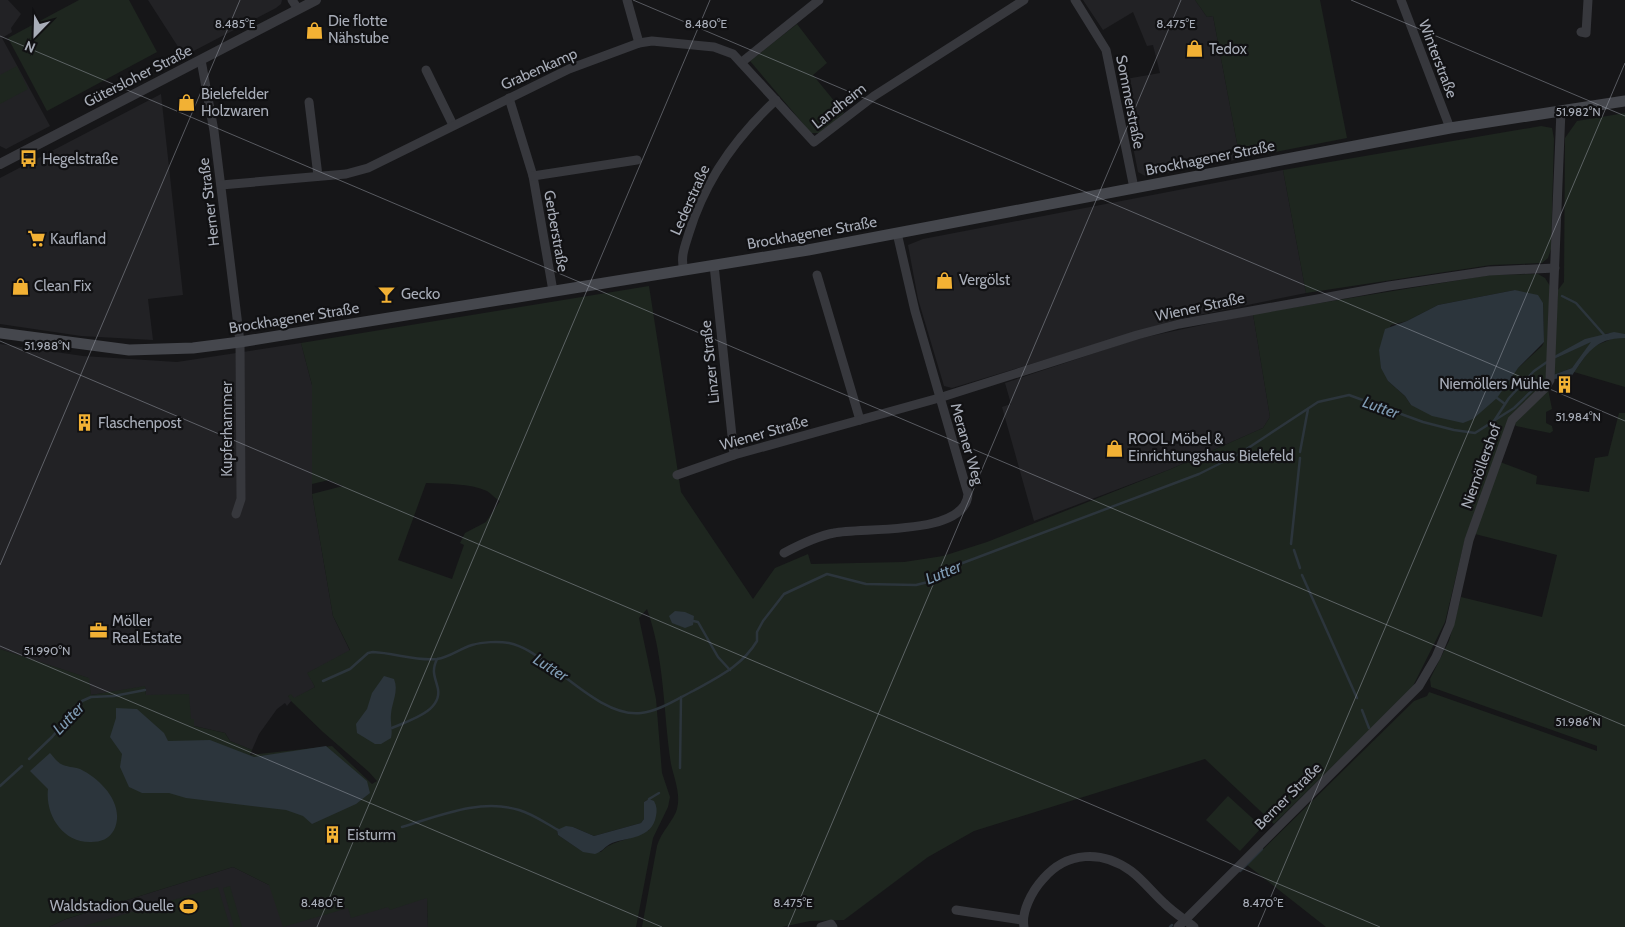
<svg xmlns="http://www.w3.org/2000/svg" width="1625" height="927" font-family="Cabin,sans-serif">
	<style>
		.built { fill: #222225 }
		.green { fill: #1e261f; fill-rule: evenodd }
		.water { fill: #2c353c }
		.lines { fill: none; stroke-linecap: round; stroke-linejoin: round }
		.stream { stroke: #2c353c; stroke-width: 2.5 }
		.minor { stroke: #37383d; stroke-width: 9 }
		.tertiary { stroke: #37383d; stroke-width: 10 }
		.secondary { stroke: #45474d; stroke-width: 11 }
		.ticks { fill: none; stroke: #a8adb8; stroke-width: 1; stroke-opacity: 0.45 }
		.labels { text-anchor: middle; stroke-width: 4.5; stroke-linejoin: round; paint-order: stroke }
		.poi-label { font-size: 15px; fill: #a8adb8; stroke: #111113; text-anchor: start }
		.street-label { font-size: 15px; fill: #a8adb8; stroke: #111113 }
		.water-label { font-size: 16px; font-style: italic; fill: #7f9bb3; stroke: #111113 }
		.ticks-label { font-size: 12px; text-anchor: middle; fill: #a8adb8; stroke: #111113; stroke-width: 4.5; stroke-linejoin: round; paint-order: stroke }
	</style>
	<rect width="100%" height="100%" fill="#161618"/>
	<g class="built">
		<path d="M0,0H8L21,14L11,28L12,32L2,38L50,126L6,149L0,146Z"/>
		<path d="M148,0H282L281,4L276,8L184,56Z"/>
		<path d="M1083,0H1195L1207,17L1213,16L1240,159L1147,177L1138,172L1120,80L1160,73L1153,45L1147,46L1133,12L1103,30Z"/>
		<path d="M161,94L183,295L148,299L153,340L81,336L0,324V178Z"/>
		<path d="M1283,170L1306,293L1179,319L952,388L944,386L918,299L908,245L923,239Z"/>
		<path d="M1253,314L1270,417L1263,428L1171,469L1034,521L1002,407L1011,404L1005,383L1137,339Z"/>
		<path d="M301,343L312,385V494L333,616L350,651L308,673L315,687L294,699L288,696L292,700L287,706L285,703L277,709L259,734L252,750L230,741L225,733L194,726L173,695H146L145,687L91,695L88,678L0,649V344L83,356L177,362Z"/>
		<path d="M233,867L269,885L427,898L428,927H49L66,919Z"/>
	</g>
	<g class="green">
		<path d="M79,0H129L157,52L47,111L8,38Z"/>
		<path d="M1195,0H1320L1347,138L1240,159L1213,16L1207,17Z"/>
		<path d="M797,24L827,63L813,75L844,113L821,133H811L750,61Z"/>
		<path d="M17,66L28,89L0,104V75Z"/>
		<path d="M1625,113V334L1608,333L1554,356L1558,290L1564,282L1565,138L1577,121Z"/>
		<path d="M1541,126L1552,128L1554,139L1551,249L1548,258L1542,263L1491,265L1306,293L1283,170Z"/>
		<path d="M1538,274L1545,278L1550,286L1546,381L1511,416L1465,539L1445,622L1412,688L1274,824L1205,759L974,831L928,857L844,920L810,921L782,927H642L657,846C661,832 674,820 677,809C681,794 674,778 671,764C663,712 665,659 647,609L639,618L656,699L662,773L670,797L668,807L653,838L636,927H428L427,898L390,910L388,907L351,918L348,908L283,927L269,885L233,867L66,919L49,927H0V649L89,678L91,695L145,686L146,695L189,694L191,719H194V726L225,733L230,741L252,750L250,755L332,746L372,784L377,781L369,772L323,732L291,701L288,696L291,694L294,698L315,687L307,673L350,650L333,616L312,494L343,486L329,480L312,484V385L301,343L649,286L681,492L753,599L775,568L808,554L811,564L904,562L943,556L987,542L1171,469L1263,428L1270,417L1253,314L1490,275ZM1515,290L1543,303L1544,342L1542,346L1518,368L1411,405L1405,396L1388,381L1379,350L1391,325L1407,321L1438,305ZM426,483C445,484 470,483 487,491C492,494 494,498 500,501L486,522L465,533L460,543L464,545L452,579L398,560ZM649,799V830C633,840 611,840 601,852L579,849L558,835L557,830L573,827L594,836L641,823L644,819V802Z"/>
		<path d="M1614,338H1625V387L1574,372L1592,347Z"/>
		<path d="M1591,341L1592,344L1572,368L1553,375L1554,359Z"/>
		<path d="M1548,389L1552,409L1546,412V423L1552,426L1553,431L1550,433L1516,426L1514,423Z"/>
		<path d="M1619,413H1625V927H1326L1247,865L1414,701L1427,696L1429,692L1597,751V746L1431,687L1430,679L1449,641L1461,597L1542,617L1557,555L1475,534L1500,462L1537,476L1536,484L1589,492L1595,458L1608,456Z"/>
		<path d="M1228,796L1262,827L1240,851L1206,820Z"/>
		<path d="M230,886L242,927H234L223,888Z"/>
		<path d="M218,887L230,927L84,926Z"/>
	</g>
	<g class="water">
		<path d="M1515,290L1538,295L1543,303L1544,342L1518,368L1497,398L1473,419L1463,423L1432,416L1411,405L1405,396L1388,381L1381,368L1379,350L1385,329L1407,321L1438,305Z"/>
		<path d="M1614,332L1625,334V338C1594,338 1587,354 1571,377L1554,379L1553,375L1572,368L1591,342L1554,359V356L1585,339Z"/>
		<path d="M675,611L685,612L694,616L693,625L685,628L672,623L669,616Z"/>
		<path d="M384,676L394,679C399,691 392,702 391,714C390,722 393,730 391,738L381,744H375L357,733L356,724L367,709L372,693Z"/>
		<path d="M116,708L137,709L164,733L168,741L210,740L254,757L326,746L367,781L370,793L356,804L312,824L303,816L286,810L186,798L169,793H142L129,787L120,767L122,754L110,737L116,718Z"/>
		<path d="M50,753C53,756 57,762 61,764C66,767 74,767 80,769C101,779 126,805 114,830C109,839 101,842 91,842C63,843 45,815 48,789L30,771Z"/>
		<path d="M649,799L654,801C657,806 657,811 656,816C652,839 628,837 612,843C605,846 602,852 595,854L583,852L558,835L557,830L566,826L573,827L594,836L641,823L644,819V802Z"/>
	</g>
	<g class="lines">
		<g class="stream">
			<path d="M1562,296L1576,303L1606,337"/>
			<path d="M1497,398L1505,404"/>
			<path d="M1495,420L1514,408L1543,380"/>
			<path d="M1300,452L1308,409"/>
			<path d="M1291,544L1300,458"/>
			<path d="M1294,550L1300,568"/>
			<path d="M1302,575L1357,698"/>
			<path d="M693,621L698,622L718,657L730,670"/>
			<path d="M323,681L350,669L368,653L373,652C395,653 415,661 437,659C450,657 459,649 472,645C482,642 498,641 509,643C524,646 537,656 549,665C573,682 609,717 641,713C659,711 677,699 693,691C718,677 742,666 757,641V632L763,621L784,594L827,574L866,584L916,585L928,582L952,567L1199,474L1239,454L1318,402L1349,395L1423,422L1454,430L1475,433L1494,421L1509,398L1534,371L1547,362"/>
			<path d="M1362,710L1369,728"/>
			<path d="M392,728C407,721 442,712 438,689C435,676 431,672 437,659"/>
			<path d="M29,759L52,737L82,701L91,697L114,696L145,690"/>
			<path d="M680,768L681,697"/>
			<path d="M0,786L22,766"/>
			<path d="M649,801V799L659,793"/>
			<path d="M402,827C439,816 480,798 519,810C533,814 547,824 560,831"/>
			<path d="M1240,871L1262,849"/>
			<path d="M1170,927L1172,925"/>
		</g>
		<g class="minor">
			<path d="M292,0L298,9"/>
			<path d="M627,0L639,43"/>
			<path d="M1075,0L1106,50L1134,188"/>
			<path d="M1401,0L1450,128"/>
			<path d="M1581,32L1586,33L1588,0"/>
			<path d="M201,60L214,131L240,342L241,499L236,514"/>
			<path d="M742,62L819,0"/>
			<path d="M426,70L453,125"/>
			<path d="M509,98L533,176L553,291"/>
			<path d="M309,102L318,176"/>
			<path d="M533,176L637,160"/>
			<path d="M221,185L346,174L368,168L569,69L639,43L652,41L714,47L733,54L814,142L874,96L1024,0"/>
			<path d="M714,265L734,455"/>
			<path d="M684,270C680,257 685,246 689,233C705,180 736,137 776,100"/>
			<path d="M817,275L860,420"/>
			<path d="M677,475L734,455L939,398L1137,335L1179,324L1389,286L1489,271L1555,268"/>
			<path d="M784,553C799,545 817,536 834,533C864,527 966,536 968,494L915,311L897,233"/>
			<path d="M956,910L1022,920"/>
			<path d="M821,927L831,924L833,927"/>
			<path d="M1024,927C1021,912 1032,891 1043,879C1067,851 1102,850 1131,871C1143,880 1153,893 1164,903C1173,912 1184,919 1194,927"/>
			<path d="M1178,927L1419,686L1436,657L1450,624L1469,540L1512,420L1545,388L1550,380L1561,110"/>
		</g>
		<path class="tertiary" d="M0,164L316,0"/>
		<path class="secondary" d="M0,333L129,350L193,348L240,342L808,250L1450,128L1625,101"/>
	</g>
	<path class="ticks" d="M633,0L1625,421M1351,0L1625,116M0,36L1625,726M0,341L1380,927M0,565L240,0M0,646L662,927M317,927L710,0M788,927L1181,0M1258,927L1625,63"/>
	<defs>
		<symbol id="shop-bare" viewBox="-9 -9 18 18"><path d="M-5-2.5h2.3a2.7 3.5 0 0 1 5.4 0H5L5.5 6h-11ZM-1.5-2.5h3a1.5 2.3 0 0 0-3 0Z" fill="#f2b134" stroke="#111113" stroke-width="2.5" paint-order="stroke"/></symbol>
		<symbol id="bus-bare" viewBox="-9 -9 18 18"><path d="M-5-6H5V4H4V6H2V4H-2V6H-4V4H-5ZM-3.5-4V0h7V-4ZM-3.5 1.2v1.5H-2V1.2ZM2 1.2v1.5H3.5V1.2Z" fill="#f2b134" stroke="#111113" stroke-width="2.5" paint-order="stroke"/></symbol>
		<symbol id="supermarket-bare" viewBox="-9 -9 18 18"><path d="M-6-5.5h2.5l.6 2H6L4.5 2H-2.5L-4.4-4H-6ZM-1.5 3.2a1.3 1.3 0 1 0 .1 0ZM3 3.2a1.3 1.3 0 1 0 .1 0Z" fill="#f2b134" stroke="#111113" stroke-width="2.5" paint-order="stroke"/></symbol>
		<symbol id="bar-bare" viewBox="-9 -9 18 18"><path d="M-6-5H6L.8 .8V4.5H3.5V6h-7V4.5H-.8V.8Z" fill="#f2b134" stroke="#111113" stroke-width="2.5" paint-order="stroke"/></symbol>
		<symbol id="building-bare" viewBox="-9 -9 18 18"><path d="M-4-6H4V6H1V3H-1V6H-4ZM-2.5-4.3h1.7v1.8h-1.7ZM.8-4.3h1.7v1.8H.8ZM-2.5-1h1.7V.8h-1.7ZM.8-1h1.7V.8H.8Z" fill="#f2b134" stroke="#111113" stroke-width="2.5" paint-order="stroke"/></symbol>
		<symbol id="office-bare" viewBox="-9 -9 18 18"><path d="M-6-3h4V-5.5h4V-3h4V5H-6ZM-1-4.5V-3h2v-1.5ZM-6 0V1H6V0Z" fill="#f2b134" stroke="#111113" stroke-width="2.5" paint-order="stroke"/></symbol>
		<symbol id="stadium-bare" viewBox="-9 -9 18 18"><path d="M0-5a6.5 5 0 1 0 0 10a6.5 5 0 1 0 0-10ZM-3.5-1.8h7v3.6h-7Z" fill="#f2b134" stroke="#111113" stroke-width="2.5" paint-order="stroke"/></symbol>
	</defs>
	<g fill-rule="evenodd">
		<use href="#shop-bare" x="302" y="18" width="25" height="25"/>
		<use href="#shop-bare" x="1182" y="36" width="25" height="25"/>
		<use href="#shop-bare" x="174" y="90" width="25" height="25"/>
		<use href="#bus-bare" x="16" y="146" width="25" height="25"/>
		<use href="#supermarket-bare" x="24" y="226" width="25" height="25"/>
		<use href="#shop-bare" x="932" y="268" width="25" height="25"/>
		<use href="#shop-bare" x="8" y="274" width="25" height="25"/>
		<use href="#bar-bare" x="374" y="282" width="25" height="25"/>
		<use href="#building-bare" x="1552" y="372" width="25" height="25"/>
		<use href="#building-bare" x="72" y="410" width="25" height="25"/>
		<use href="#shop-bare" x="1102" y="436" width="25" height="25"/>
		<use href="#office-bare" x="86" y="618" width="25" height="25"/>
		<use href="#building-bare" x="320" y="822" width="25" height="25"/>
		<use href="#stadium-bare" x="176" y="894" width="25" height="25"/>
	</g>
	<g class="labels">
		<g class="poi-label">
			<text x="328" y="26">Die flotte<tspan x="328" dy="17">Nähstube</tspan></text>
			<text x="1209" y="54">Tedox</text>
			<text x="201" y="99">Bielefelder<tspan x="201" dy="17">Holzwaren</tspan></text>
			<text x="42" y="164">Hegelstraße</text>
			<text x="50" y="244">Kaufland</text>
			<text x="959" y="285">Vergölst</text>
			<text x="34" y="291">Clean Fix</text>
			<text x="401" y="299">Gecko</text>
			<text x="1550" y="389" text-anchor="end">Niemöllers Mühle</text>
			<text x="98" y="428">Flaschenpost</text>
			<text x="1128" y="444">ROOL Möbel &amp;<tspan x="1128" dy="17">Einrichtungshaus Bielefeld</tspan></text>
			<text x="112" y="626">Möller<tspan x="112" dy="17">Real Estate</tspan></text>
			<text x="347" y="840">Eisturm</text>
			<text x="174" y="911" text-anchor="end">Waldstadion Quelle</text>
		</g>
		<g class="street-label">
			<text transform="translate(1438 59) rotate(69)" y="5">Winterstraße</text>
			<text transform="translate(539 69) rotate(-24)" y="5">Grabenkamp</text>
			<text transform="translate(138 76) rotate(-27)" y="5">Gütersloher Straße</text>
			<text transform="translate(1130 102) rotate(79)" y="5">Sommerstraße</text>
			<text transform="translate(839 106) rotate(-38)" y="5">Landheim</text>
			<text transform="translate(1210 158) rotate(-11)" y="5">Brockhagener Straße</text>
			<text transform="translate(690 200) rotate(-66)" y="5">Lederstraße</text>
			<text transform="translate(209 202) rotate(-97)" y="5">Herner Straße</text>
			<text transform="translate(556 231) rotate(80)" y="5">Gerberstraße</text>
			<text transform="translate(812 233) rotate(-10)" y="5">Brockhagener Straße</text>
			<text transform="translate(1200 307) rotate(-12)" y="5">Wiener Straße</text>
			<text transform="translate(294 318) rotate(-9)" y="5">Brockhagener Straße</text>
			<text transform="translate(710 362) rotate(-96)" y="5">Linzer Straße</text>
			<text transform="translate(227 429) rotate(-90)" y="5">Kupferhammer</text>
			<text transform="translate(764 433) rotate(-16)" y="5">Wiener Straße</text>
			<text transform="translate(967 444) rotate(74)" y="5">Meraner Weg</text>
			<text transform="translate(1481 466) rotate(-70)" y="5">Niemöllershof</text>
			<text transform="translate(1288 796) rotate(-45)" y="5">Berner Straße</text>
		</g>
		<g class="water-label">
			<text transform="translate(1381 407) rotate(20)" y="6">Lutter</text>
			<text transform="translate(943 572) rotate(-23)" y="6">Lutter</text>
			<text transform="translate(551 667) rotate(32)" y="6">Lutter</text>
			<text transform="translate(68 718) rotate(-46)" y="6">Lutter</text>
		</g>
	</g>
	<g class="ticks-label">
		<text x="235" y="28">8.485°E</text>
		<text x="706" y="28">8.480°E</text>
		<text x="1176" y="28">8.475°E</text>
		<text x="1578" y="116">51.982°N</text>
		<text x="47" y="350">51.988°N</text>
		<text x="1578" y="421">51.984°N</text>
		<text x="47" y="655">51.990°N</text>
		<text x="1578" y="726">51.986°N</text>
		<text x="322" y="907">8.480°E</text>
		<text x="793" y="907">8.475°E</text>
		<text x="1263" y="907">8.470°E</text>
	</g>
	<g transform="translate(35 35) rotate(203)" stroke="#111113" stroke-width="4" paint-order="stroke">
	<path d="M0-4L9 19L0 12L-9 19Z" fill="#a8adb8"/>
	<text y="-8" font-size="14" font-weight="bold" text-anchor="middle" fill="#a8adb8">N</text>
	</g>
</svg>
